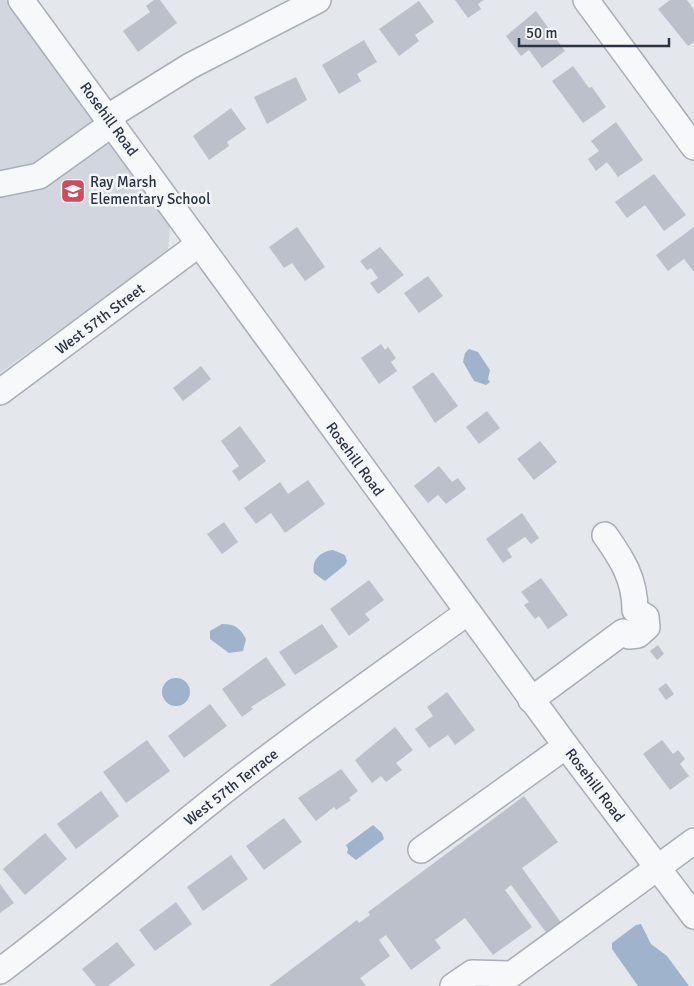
<svg xmlns="http://www.w3.org/2000/svg" width="694" height="986" font-family="Signika,sans-serif">
	<style>
		.built { fill: #d2d6de }
		.water { fill: #9fb4cc }
		.building { fill: #bbc0ca }
		.lines { fill: none; stroke-linecap: round; stroke-linejoin: round }
		.minor-casing { stroke: #a9aeb7; stroke-width: 28 }
		.minor { stroke: #f7f8fa; stroke-width: 25 }
		.labels { text-anchor: middle; stroke-width: 5; stroke-linejoin: round; paint-order: stroke }
		.street-label { font-size: 15px; fill: #2b3445; stroke: #f4f6f9 }
		.poi-label { font-size: 15px; fill: #2b3445; stroke: #f4f6f9; text-anchor: start }
	</style>
	<rect width="100%" height="100%" fill="#e4e7ec"/>
	<path class="built" d="M0,0H6L170,225L168,251L0,373Z"/>
	<g class="water">
		<path d="M469,349L478,352L490,370L488,379L490,382L486,385L474,381L463,362L465,353Z"/>
		<path d="M333,550L345,555L347,561L345,565L325,581L314,573C311,560 321,551 333,550Z"/>
		<path d="M222,624C235,624 240,628 246,639L243,651L229,653L210,639V631Z"/>
		<circle cx="176" cy="692" r="14"/>
		<path d="M373,825L382,833L384,839L356,860L347,853L348,849L346,845Z"/>
		<path d="M641,924L651,944L667,956L689,986H638L612,949V943L636,925Z"/>
	</g>
	<g class="building">
		<path d="M154,0H160L177,23L138,52L123,31L150,12L146,6Z"/>
		<path d="M455,0H484L478,4L481,9L468,18Z"/>
		<path d="M670,0H687L694,10V42L688,46L658,9Z"/>
		<path d="M419,1L434,22L415,35L419,41L399,56L379,29Z"/>
		<path d="M536,11L565,51L542,68L529,50L521,56L506,36Z"/>
		<path d="M364,40L377,62L357,74L361,81L339,94L322,65Z"/>
		<path d="M573,66L589,88L592,87L606,107L583,123L552,81Z"/>
		<path d="M296,77L307,100L267,124L254,97Z"/>
		<path d="M231,108L246,129L227,142L229,146L209,160L193,136Z"/>
		<path d="M616,122L643,160L618,177L607,162L596,171L588,159L599,151L591,141Z"/>
		<path d="M654,174L686,215L664,231L645,205L627,218L615,202Z"/>
		<path d="M297,227L325,267L305,281L292,263L284,268L269,247Z"/>
		<path d="M694,227V272L684,259L668,271L656,255Z"/>
		<path d="M380,247L404,275L378,294L370,283L378,278L371,268L367,270L360,261Z"/>
		<path d="M428,276L443,296L419,313L404,293Z"/>
		<path d="M381,344L385,350L388,347L396,358L391,362L397,371L379,384L361,358Z"/>
		<path d="M201,366L211,379L183,401L173,388Z"/>
		<path d="M433,372L458,406L435,423L412,387Z"/>
		<path d="M487,411L500,428L479,444L466,427Z"/>
		<path d="M240,426L266,461L239,481L232,471L239,466L221,441Z"/>
		<path d="M540,441L557,462L534,480L517,459Z"/>
		<path d="M439,466L452,482L458,478L466,489L446,504L438,495L428,503L414,486Z"/>
		<path d="M308,480L325,504L285,533L271,513L256,524L244,508L280,482L288,494Z"/>
		<path d="M522,513L539,538L531,544L525,537L507,549L512,557L503,563L486,539Z"/>
		<path d="M224,522L238,542L222,554L207,534Z"/>
		<path d="M541,578L568,615L548,629L539,616L535,619L524,605L529,602L521,592Z"/>
		<path d="M369,580L384,600L365,614L370,620L349,636L330,609Z"/>
		<path d="M322,624L338,647L295,675L279,652Z"/>
		<path d="M658,645L664,654L657,660L650,651Z"/>
		<path d="M266,657L286,685L251,707L253,709L242,717L222,689Z"/>
		<path d="M666,683L674,694L666,700L658,689Z"/>
		<path d="M447,692L475,730L455,745L448,735L429,748L415,729L433,716L427,707Z"/>
		<path d="M210,704L227,726L184,758L168,736Z"/>
		<path d="M395,727L413,750L396,763L402,770L386,782L381,776L372,783L355,760Z"/>
		<path d="M147,740L170,771L126,803L103,772Z"/>
		<path d="M662,740L673,754L678,750L685,759L680,764L689,776L670,790L643,754Z"/>
		<path d="M341,769L358,791L349,798L351,800L336,810L334,807L316,821L298,798Z"/>
		<path d="M101,791L119,816L76,849L57,824Z"/>
		<path d="M524,796L558,842L522,868L562,924L548,935L511,885L505,890L532,927L493,955L465,918L435,940L441,948L411,970L386,935L379,940L390,956L360,978L366,986H269L357,920L359,923L370,915L368,912Z"/>
		<path d="M284,818L302,842L264,870L246,846Z"/>
		<path d="M45,833L67,859L25,895L3,869Z"/>
		<path d="M231,855L248,879L203,911L187,887Z"/>
		<path d="M0,884L14,903L0,913Z"/>
		<path d="M176,902L192,924L155,951L139,930Z"/>
		<path d="M117,942L135,965L108,986H96L82,969Z"/>
	</g>
	<g class="lines">
		<defs>
			<g id="minor">
				<path d="M21,0L566,746L694,916"/>
				<path d="M586,0L694,147"/>
				<path d="M108,117L190,66L318,0"/>
				<path d="M0,184L39,176L113,123"/>
				<path d="M0,392L199,244"/>
				<path d="M531,700L623,632L629,636L638,635L647,627L646,617L635,610C635,579 622,559 605,535"/>
				<path d="M421,850L566,746"/>
				<path d="M0,971C80,911 155,845 233,784C310,724 389,669 468,612"/>
				<path d="M453,986L472,973L512,974L694,841"/>
			</g>
		</defs>
		<use href="#minor" class="minor-casing"/>
		<use href="#minor" class="minor"/>
	</g>
	<defs>
		<symbol id="school-square" viewBox="-11 -11 22 22"><rect x="-9" y="-9" width="18" height="18" rx="4" fill="#d1495b" stroke="#f4f6f9"/><path d="M0-5L7-2L0 1L-7-2ZM-4 1L0 2.5L4 1V4Q0 6-4 4Z" fill="#fff"/></symbol>
	</defs>
	<g fill-rule="evenodd">
		<use href="#school-square" x="59" y="177" width="28" height="28"/>
	</g>
	<g class="labels">
		<g class="street-label">
			<text transform="translate(109 119) rotate(54)" y="5">Rosehill Road</text>
			<text transform="translate(100 319) rotate(-37)" y="5">West 57th Street</text>
			<text transform="translate(355 459) rotate(54)" y="5">Rosehill Road</text>
			<text transform="translate(595 785) rotate(53)" y="5">Rosehill Road</text>
			<text transform="translate(231 787) rotate(-38)" y="5">West 57th Terrace</text>
		</g>
		<g class="poi-label">
			<text x="90" y="187">Ray Marsh<tspan x="90" dy="17">Elementary School</tspan></text>
		</g>
	</g>
	<path d="M519 38v8h150v-8" fill="none" stroke="#2b3445" stroke-width="2.5"/>
	<text x="526" y="38" font-size="15" fill="#2b3445" stroke="#f4f6f9" stroke-width="4" paint-order="stroke">50 m</text>
</svg>
